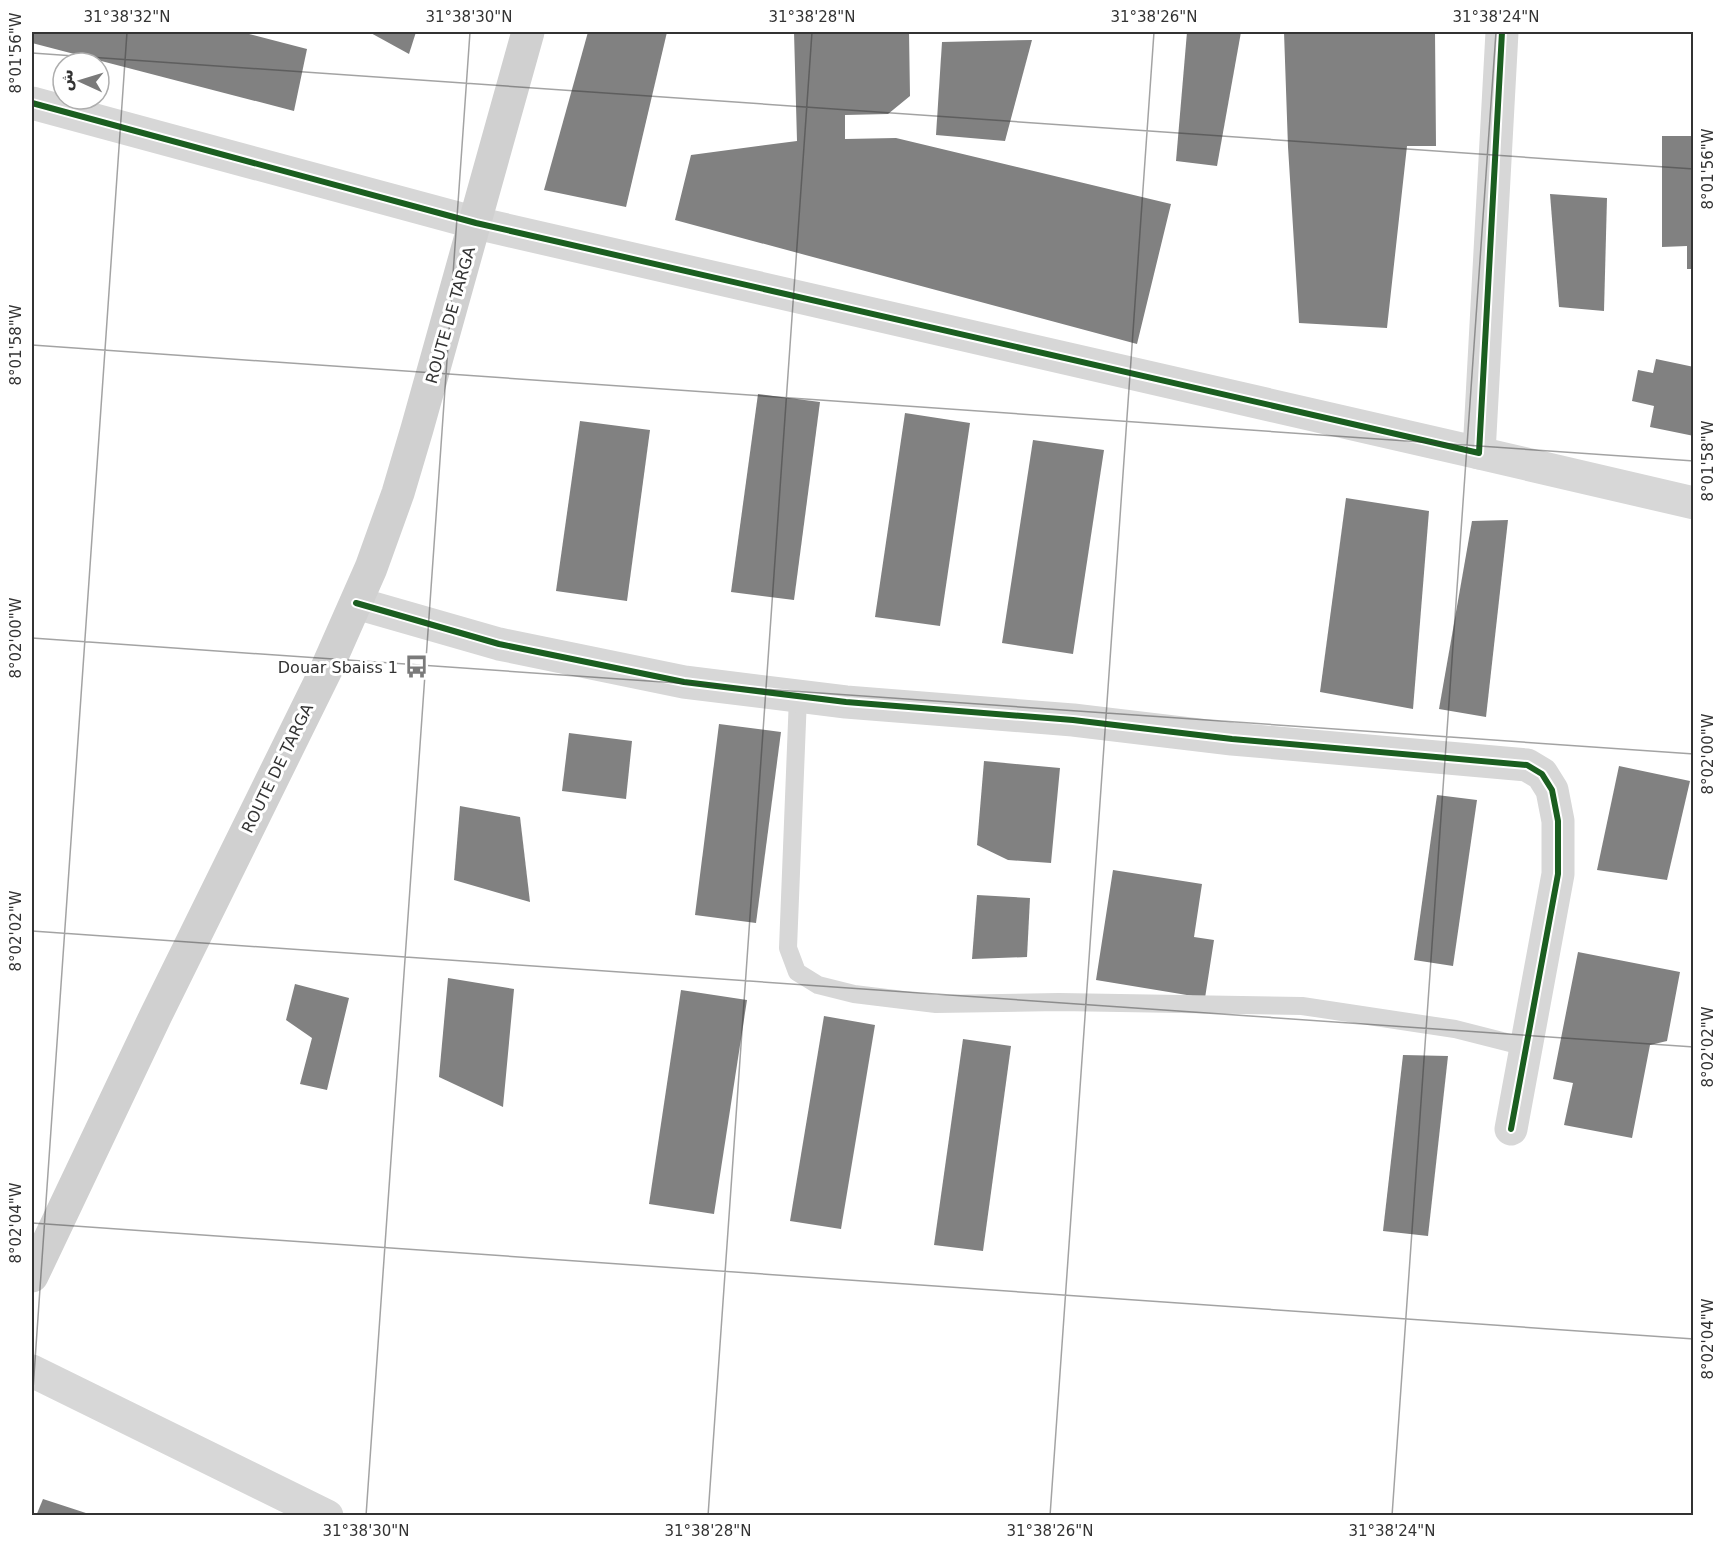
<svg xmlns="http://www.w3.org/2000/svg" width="1725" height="1547" font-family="'DejaVu Sans',Vazirmatn,sans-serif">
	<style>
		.building { fill: #818181 }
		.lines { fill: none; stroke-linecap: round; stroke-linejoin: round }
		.service { stroke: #d7d7d7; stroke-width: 18 }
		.minor { stroke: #d7d7d7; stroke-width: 33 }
		.secondary { stroke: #d0d0d0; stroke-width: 33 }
		.cycleway-casing { stroke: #fff; stroke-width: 10 }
		.cycleway { stroke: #1b5e20; stroke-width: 6 }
		.ticks { fill: none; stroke: #333; stroke-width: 1.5; stroke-opacity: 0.45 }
		.labels { text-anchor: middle; stroke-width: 6; stroke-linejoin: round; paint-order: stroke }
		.street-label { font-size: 16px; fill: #333; stroke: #fff }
		.poi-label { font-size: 16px; fill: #333; stroke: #fff; text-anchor: end }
		.neatline { fill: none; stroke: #333; stroke-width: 2 }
		.ticks-label { font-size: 15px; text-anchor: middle; fill: #333 }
	</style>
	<rect width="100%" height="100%" fill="#fff"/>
	<g class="building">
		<path d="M32,32H241L307,49L294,111L32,43Z"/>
		<path d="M369,32H416L409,54Z"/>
		<path d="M588,32H667L626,207L544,190Z"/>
		<path d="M794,32H909L910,96L888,114L845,115V139L896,138L1171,204L1137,344L675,220L691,155L797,141Z"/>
		<path d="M1187,32H1241L1217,166L1176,161Z"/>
		<path d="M1284,32H1435L1436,146H1407L1387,328L1299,323L1288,147Z"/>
		<path d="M1032,40L1005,141L936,135L942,42Z"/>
		<path d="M1662,136H1694V269H1687V246L1662,247Z"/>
		<path d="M1550,194L1607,198L1604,311L1559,307Z"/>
		<path d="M1656,359L1694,367V436L1650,427L1654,406L1632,401L1638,370L1653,373Z"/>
		<path d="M758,394L820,402L794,600L731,592Z"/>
		<path d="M905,413L970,423L940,626L875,617Z"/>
		<path d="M580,421L650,430L627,601L556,591Z"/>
		<path d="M1033,440L1104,450L1073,654L1002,643Z"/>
		<path d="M1346,498L1429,511L1413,709L1320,692Z"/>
		<path d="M1508,520L1486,717L1439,709L1472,521Z"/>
		<path d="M719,724L781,732L756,923L695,915Z"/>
		<path d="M569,733L632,741L626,799L562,791Z"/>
		<path d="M984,761L1060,768L1051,863L1008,860L977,845Z"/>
		<path d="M1619,766L1690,781L1667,880L1597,870Z"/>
		<path d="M1437,795L1477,800L1453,966L1414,960Z"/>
		<path d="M460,806L520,817L530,902L454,880Z"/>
		<path d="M1113,870L1202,884L1194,937L1214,940L1205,998L1096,980Z"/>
		<path d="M977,895L1030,898L1027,957L972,959Z"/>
		<path d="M1578,952L1680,972L1667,1041L1650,1045L1632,1138L1564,1125L1573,1083L1553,1079Z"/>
		<path d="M448,978L514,989L503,1107L439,1077Z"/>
		<path d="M295,984L349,998L327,1090L300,1084L312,1038L286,1020Z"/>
		<path d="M681,990L747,1000L714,1214L649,1204Z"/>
		<path d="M824,1016L875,1025L841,1229L790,1221Z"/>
		<path d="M963,1039L1011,1046L983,1251L934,1245Z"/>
		<path d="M1403,1055L1448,1056L1428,1236L1383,1231Z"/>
		<path d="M43,1499L92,1515V1516H36Z"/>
	</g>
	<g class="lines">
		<path class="service" d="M798,697L788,948L797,972L818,985L854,994L936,1004L1059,1002L1302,1006L1455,1029L1526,1047"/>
		<g class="minor">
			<path d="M32,103L476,223L1479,453L1502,32"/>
			<path d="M1479,453L1694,503"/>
			<path d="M356,603L499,644L684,682L846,702L1073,720L1232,739L1527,765L1542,774L1552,790L1558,821V874L1511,1129"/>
			<path d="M32,1371L327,1516"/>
		</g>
		<path class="secondary" d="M32,1276L156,1015L326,670L371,568L398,493L417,429L528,32"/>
		<defs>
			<g id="cycleway">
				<path d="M32,103L476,223L1479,453L1502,32"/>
				<path d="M356,603L499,644L684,682L846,702L1073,720L1232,739L1527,765L1542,774L1552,790L1558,821V874L1511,1129"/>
			</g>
		</defs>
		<use href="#cycleway" class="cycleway-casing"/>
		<use href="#cycleway" class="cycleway"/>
	</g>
	<path class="ticks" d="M32,53L1694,169M32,345L1694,461M32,638L1694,754M32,931L1694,1047M32,1223L1694,1339M32,1404L127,32M366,1516L470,32M708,1516L812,32M1050,1516L1154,32M1392,1516L1496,32"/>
	<defs>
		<symbol id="bus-bare" viewBox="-9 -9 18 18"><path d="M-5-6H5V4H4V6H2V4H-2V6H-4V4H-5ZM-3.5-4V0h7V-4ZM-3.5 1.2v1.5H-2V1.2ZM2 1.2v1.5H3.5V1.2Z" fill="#7a7a7a" stroke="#fff" stroke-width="2.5" paint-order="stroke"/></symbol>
	</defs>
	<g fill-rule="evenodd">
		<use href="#bus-bare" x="400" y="650" width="33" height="33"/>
	</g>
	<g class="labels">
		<g class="street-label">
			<text transform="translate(450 315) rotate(-74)" y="6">ROUTE DE TARGA</text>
			<text transform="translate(277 768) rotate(-64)" y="6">ROUTE DE TARGA</text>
		</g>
		<g class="poi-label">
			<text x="398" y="673">Douar Sbaiss 1</text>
		</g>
	</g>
	<rect width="1725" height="1547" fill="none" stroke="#ffffff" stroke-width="66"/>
	<g transform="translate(81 81) rotate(274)"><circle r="28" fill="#ffffff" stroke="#adadad" stroke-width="1.5"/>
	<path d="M0-4.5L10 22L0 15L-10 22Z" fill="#7a7a7a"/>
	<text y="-9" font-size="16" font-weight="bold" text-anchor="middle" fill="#333333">ش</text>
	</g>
	<rect x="33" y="33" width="1659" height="1481" class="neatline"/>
	<g class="ticks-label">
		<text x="127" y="22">31°38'32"N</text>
		<text x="469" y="22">31°38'30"N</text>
		<text x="812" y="22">31°38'28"N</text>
		<text x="1154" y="22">31°38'26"N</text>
		<text x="1496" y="22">31°38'24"N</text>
		<text transform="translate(16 53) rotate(-90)" y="5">8°01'56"W</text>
		<text transform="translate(1708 169) rotate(-90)" y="5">8°01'56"W</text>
		<text transform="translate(16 345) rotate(-90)" y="5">8°01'58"W</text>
		<text transform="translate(1708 461) rotate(-90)" y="5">8°01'58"W</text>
		<text transform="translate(16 638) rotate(-90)" y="5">8°02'00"W</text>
		<text transform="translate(1708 754) rotate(-90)" y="5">8°02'00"W</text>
		<text transform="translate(16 931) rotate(-90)" y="5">8°02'02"W</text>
		<text transform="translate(1708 1047) rotate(-90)" y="5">8°02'02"W</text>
		<text transform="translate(16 1223) rotate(-90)" y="5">8°02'04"W</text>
		<text transform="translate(1708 1339) rotate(-90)" y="5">8°02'04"W</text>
		<text x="366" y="1536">31°38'30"N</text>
		<text x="708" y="1536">31°38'28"N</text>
		<text x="1050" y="1536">31°38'26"N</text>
		<text x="1392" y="1536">31°38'24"N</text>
	</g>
</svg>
